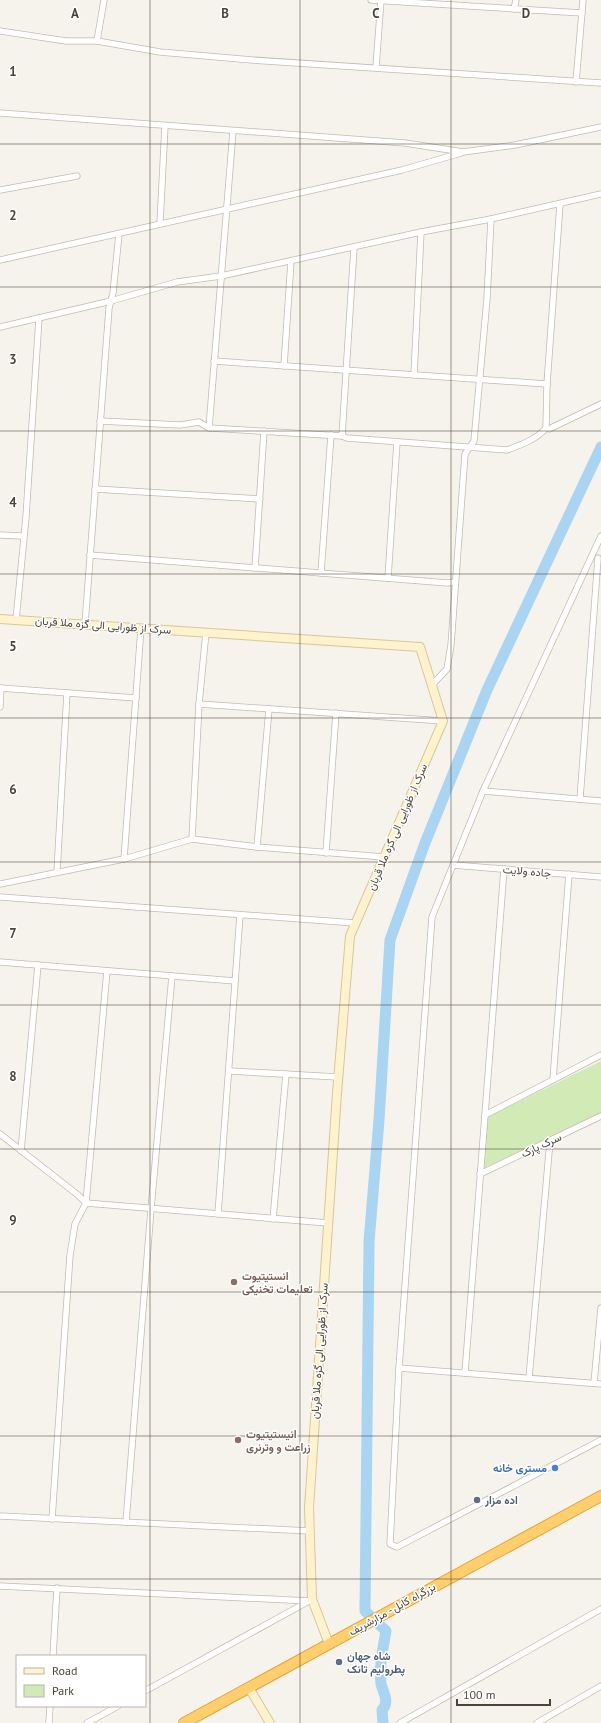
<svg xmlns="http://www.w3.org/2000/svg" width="601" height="1723" font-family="'PT Sans',Vazirmatn,sans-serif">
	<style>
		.green { fill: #d2eab5 }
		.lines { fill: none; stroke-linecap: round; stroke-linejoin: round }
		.river { stroke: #a9d4f2; stroke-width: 11 }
		.street-casing { stroke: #c2bbae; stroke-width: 7 }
		.secondary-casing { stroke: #d6c79b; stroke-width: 10 }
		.highway-casing { stroke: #e0a43c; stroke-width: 12 }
		.street { stroke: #fff; stroke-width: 5.5 }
		.secondary { stroke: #fff3cd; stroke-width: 8 }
		.highway { stroke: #ffcf6e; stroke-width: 10 }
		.grid { fill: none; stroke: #4b4439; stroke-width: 1; stroke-opacity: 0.55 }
		.education-dot { fill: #8d6e63; stroke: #fff; stroke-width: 1.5 }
		.shop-dot { fill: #3f7fe0; stroke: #fff; stroke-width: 1.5 }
		.service-dot { fill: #5c6f8a; stroke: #fff; stroke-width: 1.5 }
		.labels { text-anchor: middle; stroke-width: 3; stroke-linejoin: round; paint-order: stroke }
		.street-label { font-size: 11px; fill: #4b4439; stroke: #fff }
		.education-label { font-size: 11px; font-weight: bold; fill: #785e54; stroke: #fff; text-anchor: start }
		.shop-label { font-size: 11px; font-weight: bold; fill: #366cbe; stroke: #fff; text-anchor: end }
		.service-label { font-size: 11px; font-weight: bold; fill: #4e5e75; stroke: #fff; text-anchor: start }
		.grid-label { font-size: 13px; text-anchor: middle; font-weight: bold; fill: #4b4439; stroke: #fff; stroke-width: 3; stroke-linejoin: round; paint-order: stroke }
	</style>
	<rect width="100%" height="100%" fill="#f6f3ec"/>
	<path class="green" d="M601,1061V1113L484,1168L486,1118Z"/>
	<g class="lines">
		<path class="river" d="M383,1723L382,1710C390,1702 383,1692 381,1684C379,1666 383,1648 386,1631L365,1611L369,1242L379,1120L390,940L425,843L487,690L601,447"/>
		<defs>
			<g id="street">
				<path d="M371,0L582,13"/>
				<path d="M514,9L516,0"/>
				<path d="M0,31L66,41H97L160,52L252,60L601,83"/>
				<path d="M97,41L104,0"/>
				<path d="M376,67L381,0"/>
				<path d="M576,82L583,0"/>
				<path d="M0,113L405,143L463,152L515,145L601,127"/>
				<path d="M0,190L77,176"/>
				<path d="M160,223L165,126"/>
				<path d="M0,260L402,170L461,153"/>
				<path d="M0,327L111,301L177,282L221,276L421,232L491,219L601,194"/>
				<path d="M214,361L547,384"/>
				<path d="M284,366L291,261"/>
				<path d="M414,375L421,232"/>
				<path d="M100,421L180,425L199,422L209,428L342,436L347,438L507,450C521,445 537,439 546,428L547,384L560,204"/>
				<path d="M209,428L233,131"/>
				<path d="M546,428L549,429L601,404"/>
				<path d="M342,436L354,248"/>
				<path d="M95,489L260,499"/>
				<path d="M0,535L23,536"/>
				<path d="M601,536L483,791L432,917L399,1368L390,1544L397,1547L601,1440"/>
				<path d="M90,555L448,583L454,582"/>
				<path d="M255,568L264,431"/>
				<path d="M321,573L331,435"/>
				<path d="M388,578L397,442"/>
				<path d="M16,620L26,517L39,318"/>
				<path d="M85,624L109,308L113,293L119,234"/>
				<path d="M432,685L447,669L451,645L465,454L474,441L487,299L491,219"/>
				<path d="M0,688L136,698"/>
				<path d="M199,704L443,721"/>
				<path d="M0,707L1,688"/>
				<path d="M483,791L601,801"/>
				<path d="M580,799L598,558"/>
				<path d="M192,839L257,847L384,857"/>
				<path d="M257,847L269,709"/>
				<path d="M326,853L336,713"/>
				<path d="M124,859L141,628"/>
				<path d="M453,865L601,877"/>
				<path d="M57,872L67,693"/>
				<path d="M0,884L124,859L192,839L199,704L206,632"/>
				<path d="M0,897L355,923"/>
				<path d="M0,962L235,981"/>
				<path d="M229,1071L338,1077"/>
				<path d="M553,1079L569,874"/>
				<path d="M485,1115L601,1055"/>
				<path d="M0,1134L78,1195L86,1203L328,1223"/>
				<path d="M21,1151L38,965"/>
				<path d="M480,1174L601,1116"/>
				<path d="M218,1214L240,915"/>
				<path d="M273,1219L286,1074"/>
				<path d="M399,1368L601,1384"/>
				<path d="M465,1373L504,869"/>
				<path d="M529,1378L550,1141"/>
				<path d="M594,1383L601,1308"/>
				<path d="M0,1516L310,1531"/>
				<path d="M52,1519L70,1255L75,1224L86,1203L107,971"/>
				<path d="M126,1522L151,1209L172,976"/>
				<path d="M0,1586L310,1601"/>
				<path d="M53,1656L57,1588"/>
				<path d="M145,1691L309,1601"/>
				<path d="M49,1723L50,1706"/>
				<path d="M87,1723L118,1706"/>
				<path d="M400,1723L601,1609"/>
				<path d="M537,1723L601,1686"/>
			</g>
			<g id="secondary">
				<path d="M0,619L420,647L443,721L350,936L337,1093L309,1508L312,1599L329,1644"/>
				<path d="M249,1688L270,1723"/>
			</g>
			<path id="highway" d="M184,1723L601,1496"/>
		</defs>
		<use href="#street" class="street-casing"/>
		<use href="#secondary" class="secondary-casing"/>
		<use href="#highway" class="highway-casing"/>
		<use href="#street" class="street"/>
		<use href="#secondary" class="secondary"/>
		<use href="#highway" class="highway"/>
	</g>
	<path class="grid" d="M150,0V1723M300,0V1723M451,0V1723M0,144H601M0,287H601M0,431H601M0,574H601M0,718H601M0,862H601M0,1005H601M0,1149H601M0,1292H601M0,1436H601M0,1579H601"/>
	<g class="education-dot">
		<circle cx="234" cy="1282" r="4"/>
		<circle cx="238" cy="1440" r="4"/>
	</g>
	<circle class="shop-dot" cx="555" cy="1468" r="4"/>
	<g class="service-dot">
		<circle cx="477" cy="1500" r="4"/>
		<circle cx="339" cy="1662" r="4"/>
	</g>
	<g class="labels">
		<g class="street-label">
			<text transform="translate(103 625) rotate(4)" y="4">سرک از ظورایی الی گزه ملا قربان</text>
			<text transform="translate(397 827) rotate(-67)" y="4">سرک از ظورایی الی گزه ملا قربان</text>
			<text transform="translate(527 871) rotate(5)" y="4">جاده ولایت</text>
			<text transform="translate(541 1145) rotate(-25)" y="4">سرک پارک</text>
			<text transform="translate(319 1351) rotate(-86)" y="4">سرک از ظورایی الی گزه ملا قربان</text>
			<text transform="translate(392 1609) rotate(-29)" y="4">بزرگراه کابل - مزارشریف</text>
		</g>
		<g class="education-label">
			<text x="242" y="1280">انستیتیوت<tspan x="242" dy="13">تعلیمات تخنیکی</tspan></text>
			<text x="246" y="1438">انیستیتیوت<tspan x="246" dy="13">زراعت و وترنری</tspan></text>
		</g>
		<g class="shop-label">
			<text x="547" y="1472">مستری خانه</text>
		</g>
		<g class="service-label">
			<text x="485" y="1504">اده مزار</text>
			<text x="347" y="1660">شاه جهان<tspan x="347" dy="13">پطرولیم تانک</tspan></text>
		</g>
	</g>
	<g class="grid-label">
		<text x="75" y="18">A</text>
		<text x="225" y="18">B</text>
		<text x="376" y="18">C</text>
		<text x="526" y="18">D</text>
		<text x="13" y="76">1</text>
		<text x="13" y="220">2</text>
		<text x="13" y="364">3</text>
		<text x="13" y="507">4</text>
		<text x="13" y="651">5</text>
		<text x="13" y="794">6</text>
		<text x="13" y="938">7</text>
		<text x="13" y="1081">8</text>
		<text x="13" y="1225">9</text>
	</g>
	<rect x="16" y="1655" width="130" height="52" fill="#ffffff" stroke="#b7b4b0"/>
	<rect x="24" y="1668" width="20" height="6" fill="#fff3cd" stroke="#b7b4b0"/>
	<text x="52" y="1675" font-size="12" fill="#4b4439">Road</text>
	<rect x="24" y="1685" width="20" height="12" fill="#d2eab5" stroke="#b7b4b0"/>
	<text x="52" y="1695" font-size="12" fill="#4b4439">Park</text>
	<path d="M457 1699v6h93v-6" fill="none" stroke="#4b4439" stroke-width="2"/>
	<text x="463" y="1699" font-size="12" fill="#4b4439" stroke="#ffffff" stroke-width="3" paint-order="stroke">100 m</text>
</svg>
